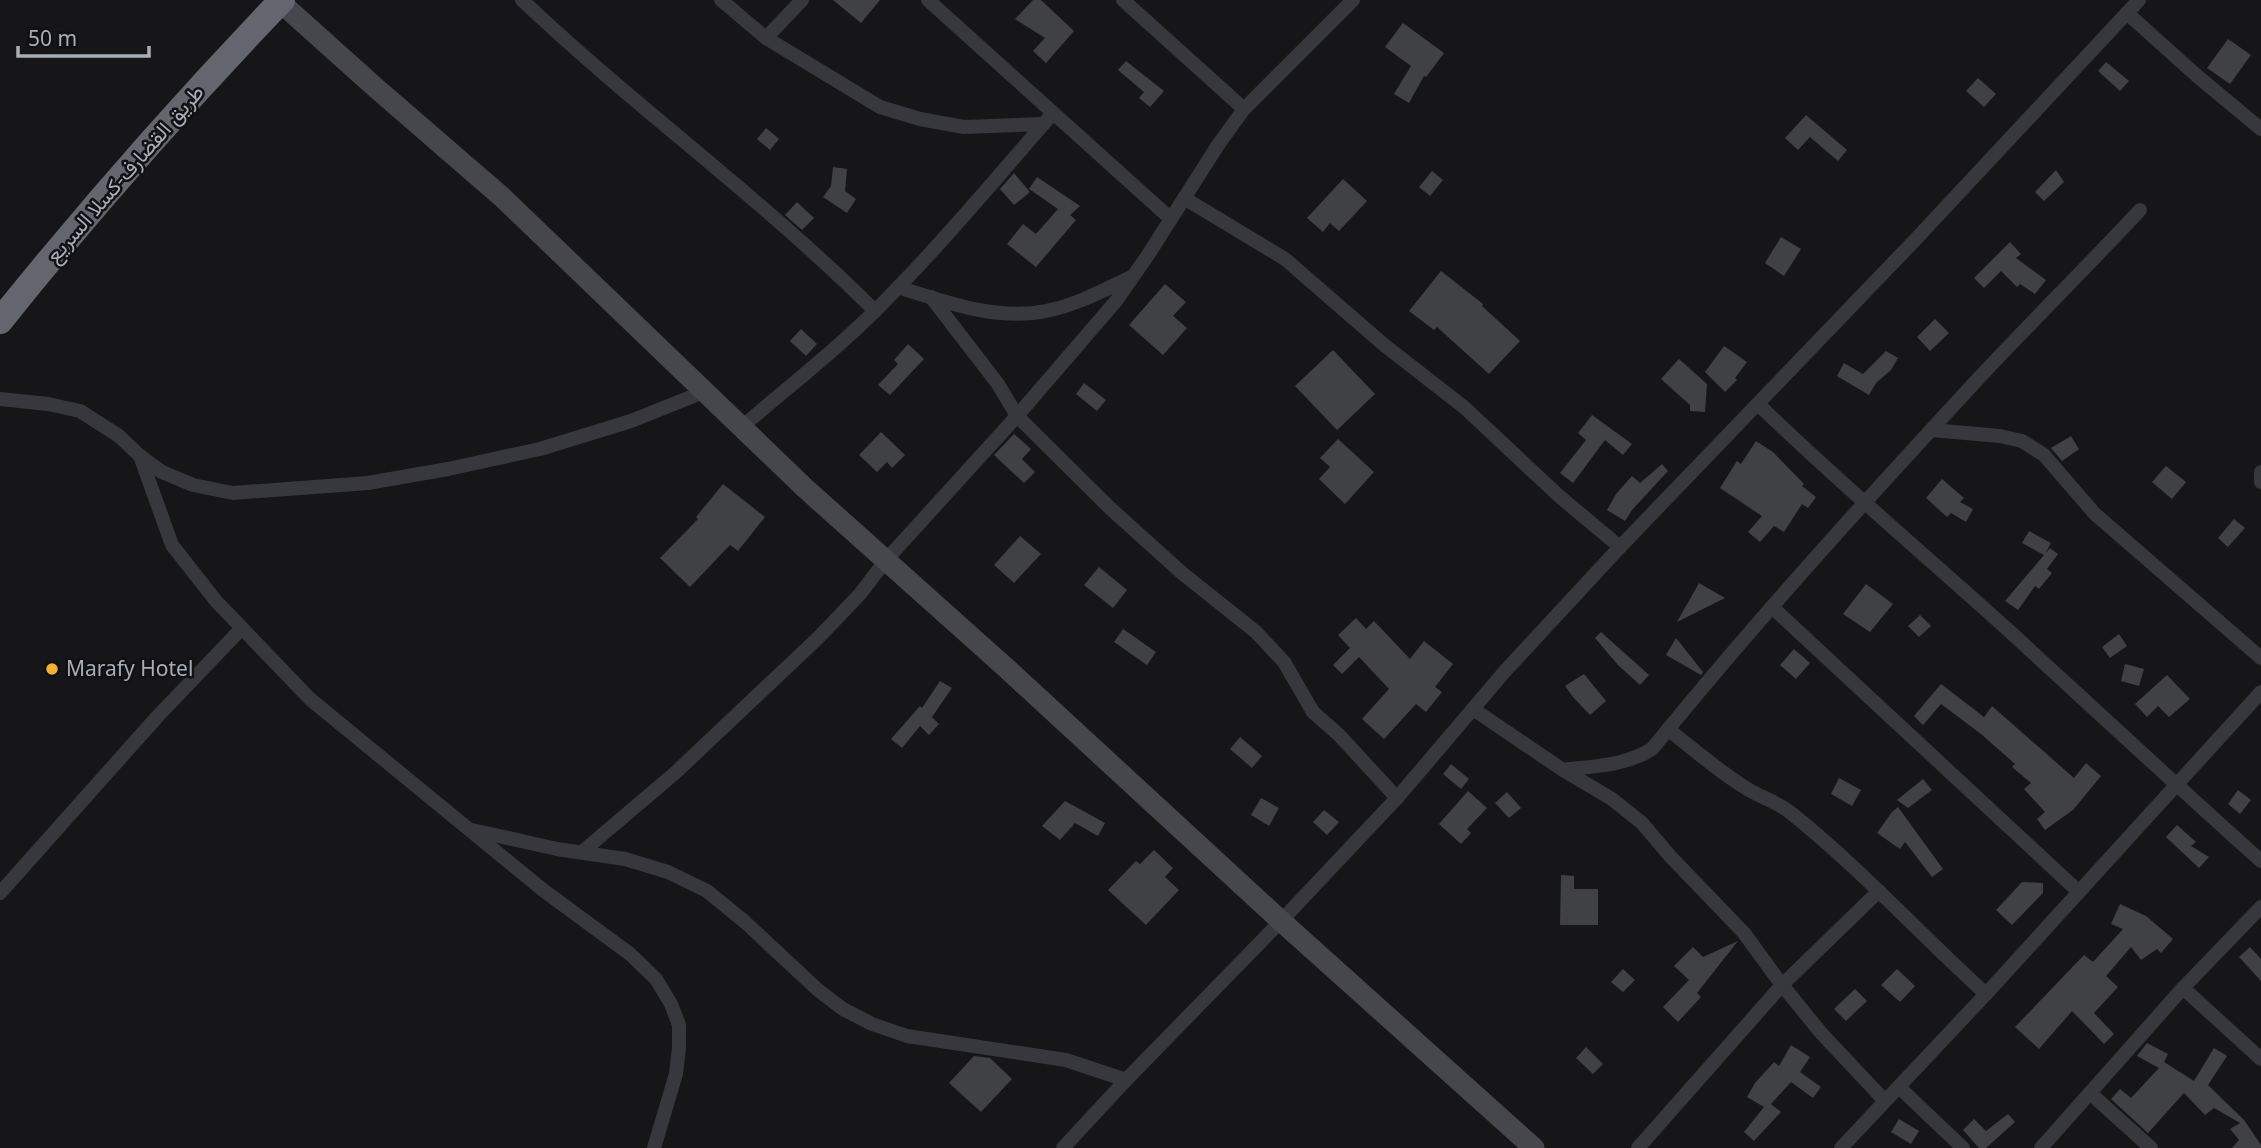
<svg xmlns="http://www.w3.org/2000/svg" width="2261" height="1148" font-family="'Noto Sans',Vazirmatn,sans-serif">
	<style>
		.building { fill: #404145 }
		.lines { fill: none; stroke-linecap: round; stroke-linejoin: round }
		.street { stroke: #37383d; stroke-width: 14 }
		.secondary { stroke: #45474d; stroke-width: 21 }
		.highway { stroke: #63666e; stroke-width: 26 }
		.poi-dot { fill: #f2b134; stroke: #111113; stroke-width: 2.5 }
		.labels { text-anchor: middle; stroke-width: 5; stroke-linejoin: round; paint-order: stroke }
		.street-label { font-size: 21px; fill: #a8adb8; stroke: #111113 }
		.poi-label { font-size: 21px; fill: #a8adb8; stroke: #111113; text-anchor: start }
	</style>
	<rect width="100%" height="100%" fill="#161618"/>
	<g class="building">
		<path d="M833,0H880L861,23Z"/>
		<path d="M1033,0H1041L1074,31L1046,63L1033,51L1045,38L1015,19Z"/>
		<path d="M1403,23L1444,53L1426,77L1424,76L1409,103L1394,94L1411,66L1385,47Z"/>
		<path d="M2228,39L2251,55L2230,84L2207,68Z"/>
		<path d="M1126,61L1164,91L1150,107L1139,98L1144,92L1118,70Z"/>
		<path d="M2106,62L2129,81L2120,91L2098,71Z"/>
		<path d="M1978,78L1996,94L1984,107L1966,91Z"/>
		<path d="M1806,115L1847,150L1838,161L1810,137L1798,150L1785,138Z"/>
		<path d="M766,128L779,139L770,150L757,139Z"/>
		<path d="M833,167L847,169L845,191L856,199L847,213L823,197L831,186Z"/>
		<path d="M2056,170L2064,182L2044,201L2035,192Z"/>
		<path d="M1432,171L1443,180L1430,196L1419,187Z"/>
		<path d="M1014,173L1030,192L1014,205L1000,189Z"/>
		<path d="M1037,177L1080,206L1070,215L1076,220L1036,267L1007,244L1023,224L1036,234L1058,209L1029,189Z"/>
		<path d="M1343,179L1367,201L1339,231L1330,223L1323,232L1307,218Z"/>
		<path d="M797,202L814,218L802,230L785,215Z"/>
		<path d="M1781,237L1801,249L1784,276L1765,263Z"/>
		<path d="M2010,242L2021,254L2016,258L2046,280L2035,294L2020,284L2017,287L2001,271L1984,288L1974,278Z"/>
		<path d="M1441,271L1483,304L1482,306L1520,341L1489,374L1437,327L1434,330L1409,311Z"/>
		<path d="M1165,284L1186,302L1173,316L1187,328L1163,355L1129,325Z"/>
		<path d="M1935,319L1949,333L1930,351L1917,337Z"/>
		<path d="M801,329L817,344L806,356L790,341Z"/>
		<path d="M908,344L924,359L890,395L878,385L898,364L894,360Z"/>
		<path d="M1724,346L1747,362L1735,378L1737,380L1725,392L1705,372Z"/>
		<path d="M1333,350L1375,394L1337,430L1295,386Z"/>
		<path d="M1886,351L1898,358L1891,370L1876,383L1869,395L1837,376L1844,363L1863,374Z"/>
		<path d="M1679,359L1707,384L1705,412L1690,411V405L1661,379Z"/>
		<path d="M1084,383L1106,400L1097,411L1076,394Z"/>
		<path d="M1592,415L1632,444L1623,455L1605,440L1573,483L1560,473L1586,440L1578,433Z"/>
		<path d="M881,432L905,455L892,468L887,462L877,472L859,455Z"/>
		<path d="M1014,434L1031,449L1022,459L1035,472L1024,483L994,455Z"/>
		<path d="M2071,436L2079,449L2062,461L2051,448Z"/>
		<path d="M1338,439L1374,472L1345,504L1319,479L1330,467L1320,458Z"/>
		<path d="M1756,441L1773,452L1804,484L1802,486L1816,497L1808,508L1802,504L1784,532L1774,526L1760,542L1748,532L1762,516L1720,488L1737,461L1741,464Z"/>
		<path d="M1662,464L1668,471L1632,510L1625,521L1607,510L1616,494L1632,476L1640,483Z"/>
		<path d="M2166,466L2186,482L2172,499L2152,482Z"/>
		<path d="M1942,479L1964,498L1960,502L1973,509L1966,522L1951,513L1947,517L1926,498Z"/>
		<path d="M723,484L765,517L738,551L730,545L690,587L660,558L698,519L696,517Z"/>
		<path d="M2234,519L2245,528L2228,547L2218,538Z"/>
		<path d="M2029,531L2051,543L2045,554L2050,548L2058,554L2047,569L2052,573L2039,589L2035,586L2018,610L2005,601L2044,555L2022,543Z"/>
		<path d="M1020,536L1041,554L1014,583L994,565Z"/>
		<path d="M1099,567L1127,590L1113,608L1084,585Z"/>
		<path d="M1699,583L1725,598L1677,622Z"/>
		<path d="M1866,584L1893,604L1870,632L1843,614Z"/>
		<path d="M1920,615L1931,626L1919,637L1908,626Z"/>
		<path d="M1356,618L1366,629L1374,621L1410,659L1424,641L1453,664L1435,687L1442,692L1426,712L1416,704L1384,739L1362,719L1389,689L1359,657L1342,674L1333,665L1350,648L1338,635Z"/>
		<path d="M1123,629L1156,652L1147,665L1114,642Z"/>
		<path d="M1601,632L1649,675L1640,685L1618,665L1595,638Z"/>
		<path d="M2119,634L2127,646L2110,658L2102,647Z"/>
		<path d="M1676,638L1703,672L1701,675L1666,655Z"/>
		<path d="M1794,649L1810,663L1796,679L1780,665Z"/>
		<path d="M2125,664L2144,669L2139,686L2121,681Z"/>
		<path d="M1584,674L1606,701L1590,715L1573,697L1565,686Z"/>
		<path d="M2167,675L2190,699L2169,717L2158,706L2147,717L2135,704Z"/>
		<path d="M940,681L952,688L932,717L939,724L929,735L920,726L902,748L891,739L920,706L922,708Z"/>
		<path d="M1941,684L1984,717L1992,706L2074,778L2086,763L2101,776L2073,810L2045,830L2037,819L2045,812L2024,789L2031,783L2012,767L2015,764L1981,734L1941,704L1923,725L1914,716Z"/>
		<path d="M1240,737L1262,756L1252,768L1230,749Z"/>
		<path d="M1451,764L1469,779L1461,789L1443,774Z"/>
		<path d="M1839,778L1861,790L1852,806L1831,794Z"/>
		<path d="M1923,779L1932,790L1908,808L1897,800Z"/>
		<path d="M2238,790L2251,800L2240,814L2228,804Z"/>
		<path d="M1468,791L1487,808L1467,829L1471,833L1461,844L1439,824Z"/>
		<path d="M1507,792L1521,808L1509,818L1495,803Z"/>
		<path d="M1261,798L1279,808L1269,826L1251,815Z"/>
		<path d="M1065,801L1105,823L1098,836L1075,823L1060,840L1042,826Z"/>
		<path d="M1898,807L1943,869L1932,877L1905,842L1900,849L1877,833L1892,812Z"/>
		<path d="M1324,810L1339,822L1327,835L1313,822Z"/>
		<path d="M2177,825L2196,842L2191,846L2209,857L2199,868L2166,837Z"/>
		<path d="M1154,850L1173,868L1165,877L1179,890L1146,925L1108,890L1136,861L1140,864Z"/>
		<path d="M1561,875L1574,876V889H1598V925H1560Z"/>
		<path d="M2022,882L2043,883V893L2012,925L1996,910Z"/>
		<path d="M2120,904L2146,916L2173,939L2161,953L2157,949L2141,960L2131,947L2106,976L2118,987L2094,1013L2114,1034L2104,1044L2072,1011L2039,1049L2015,1027L2084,955L2093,962L2123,929L2111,924Z"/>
		<path d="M1738,941L1697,993L1701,997L1678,1022L1663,1007L1689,980L1674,966L1693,947L1703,957Z"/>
		<path d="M2250,947L2261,959V981L2239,957Z"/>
		<path d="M1623,969L1635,980L1623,992L1611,982Z"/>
		<path d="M1897,969L1915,986L1900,1002L1881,985Z"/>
		<path d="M1855,989L1867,1001L1846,1021L1834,1009Z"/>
		<path d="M2147,1043L2168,1054L2164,1062L2194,1081L2214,1048L2227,1056L2208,1085L2244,1120L2261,1145V1148H2232L2239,1140L2230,1129L2240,1123L2214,1108L2205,1115L2184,1093L2148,1133L2111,1099L2120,1089L2131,1098L2159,1068L2137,1056Z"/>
		<path d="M1791,1045L1810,1057L1800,1072L1821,1087L1813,1098L1791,1082L1771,1104L1781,1112L1754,1141L1744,1132L1764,1107L1747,1097L1755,1083L1774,1062L1779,1066Z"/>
		<path d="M1586,1047L1603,1064L1593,1074L1576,1058Z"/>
		<path d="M974,1056L990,1058L1012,1079L981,1112L949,1083Z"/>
		<path d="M2008,1114L2015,1122L1986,1148H1979L1963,1130L1974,1119L1986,1131Z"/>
		<path d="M1899,1119L1919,1131L1911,1144L1891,1132Z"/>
	</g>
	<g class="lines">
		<g class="street">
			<path d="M522,0C636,108 764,200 875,311"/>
			<path d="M721,0L766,38L880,107L920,119L964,127L1043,124"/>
			<path d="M928,0L1171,219"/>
			<path d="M1123,0L1244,109"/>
			<path d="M2127,13L2196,75L2261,129"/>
			<path d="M766,38L802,0"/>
			<path d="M1184,198L1285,259L1383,344L1465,408L1559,496L1620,547"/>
			<path d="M898,287C945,302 997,321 1046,311C1077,305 1104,290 1131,277"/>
			<path d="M931,297L998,384L1017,416L1111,509L1182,573L1256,632L1284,662L1313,712L1339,735L1397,798"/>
			<path d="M0,399L48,404L80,411L119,436L140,456L162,472L193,485L233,493L368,483L448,469L540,449L631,421L706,391"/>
			<path d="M1758,404C1838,482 1923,553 2006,628C2091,706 2175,784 2261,861"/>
			<path d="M743,426C787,388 834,352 875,311C938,248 995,180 1053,113"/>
			<path d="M1931,430L2000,436L2022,441L2044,455L2095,514L2261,658"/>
			<path d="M140,456L172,545L216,601L310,699L543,890L630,954L656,979L671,1004L679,1025V1048L676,1074L654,1148"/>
			<path d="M2261,472V482"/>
			<path d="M1773,608L2079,892"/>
			<path d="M1473,709L1563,770L1612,799L1642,823L1670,856L1744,933L1782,985L1822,1034L1885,1101"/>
			<path d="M1668,729C1695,751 1720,772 1749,790C1763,798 1779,803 1791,813C1860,868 1920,934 1986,994"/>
			<path d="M1563,770C1594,766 1625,766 1652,749C1755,622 1867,499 1978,379C2031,322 2087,267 2140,210"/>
			<path d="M472,830L557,849L625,859L668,872L707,891L745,922L818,990L843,1009L872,1024L907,1036L1066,1060L1126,1080"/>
			<path d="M582,852L675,773L819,637L860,594L886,560L1017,416L1116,301L1148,255L1218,145L1244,109L1353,0"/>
			<path d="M0,893L157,717L242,628"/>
			<path d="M2183,988L2261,1059"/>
			<path d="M1899,1087L1963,1148"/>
			<path d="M2090,1093L2151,1148"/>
			<path d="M1063,1148L1126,1080L1281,921L1397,798L1506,670L1620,547L1915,240L2139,0"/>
			<path d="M1638,1148L1782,985L1879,891"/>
			<path d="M1841,1148L1986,994L2261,692"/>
			<path d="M2041,1148L2183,988L2261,907"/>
		</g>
		<path class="secondary" d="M280,2L376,88L502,197L806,489L1004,666L1281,921L1534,1148"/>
		<path class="highway" d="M0,321C89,210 183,103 282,0"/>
	</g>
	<circle class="poi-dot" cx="52" cy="669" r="7"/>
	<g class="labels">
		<g class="street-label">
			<text transform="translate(125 174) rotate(-49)" y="7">طريق القضارف-كسلا السريع</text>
		</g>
		<g class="poi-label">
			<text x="66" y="676">Marafy Hotel</text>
		</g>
	</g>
	<path d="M18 46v10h131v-10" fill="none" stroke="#a8adb8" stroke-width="3.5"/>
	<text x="28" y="46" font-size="21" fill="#a8adb8" stroke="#111113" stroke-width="5" paint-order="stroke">50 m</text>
</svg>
